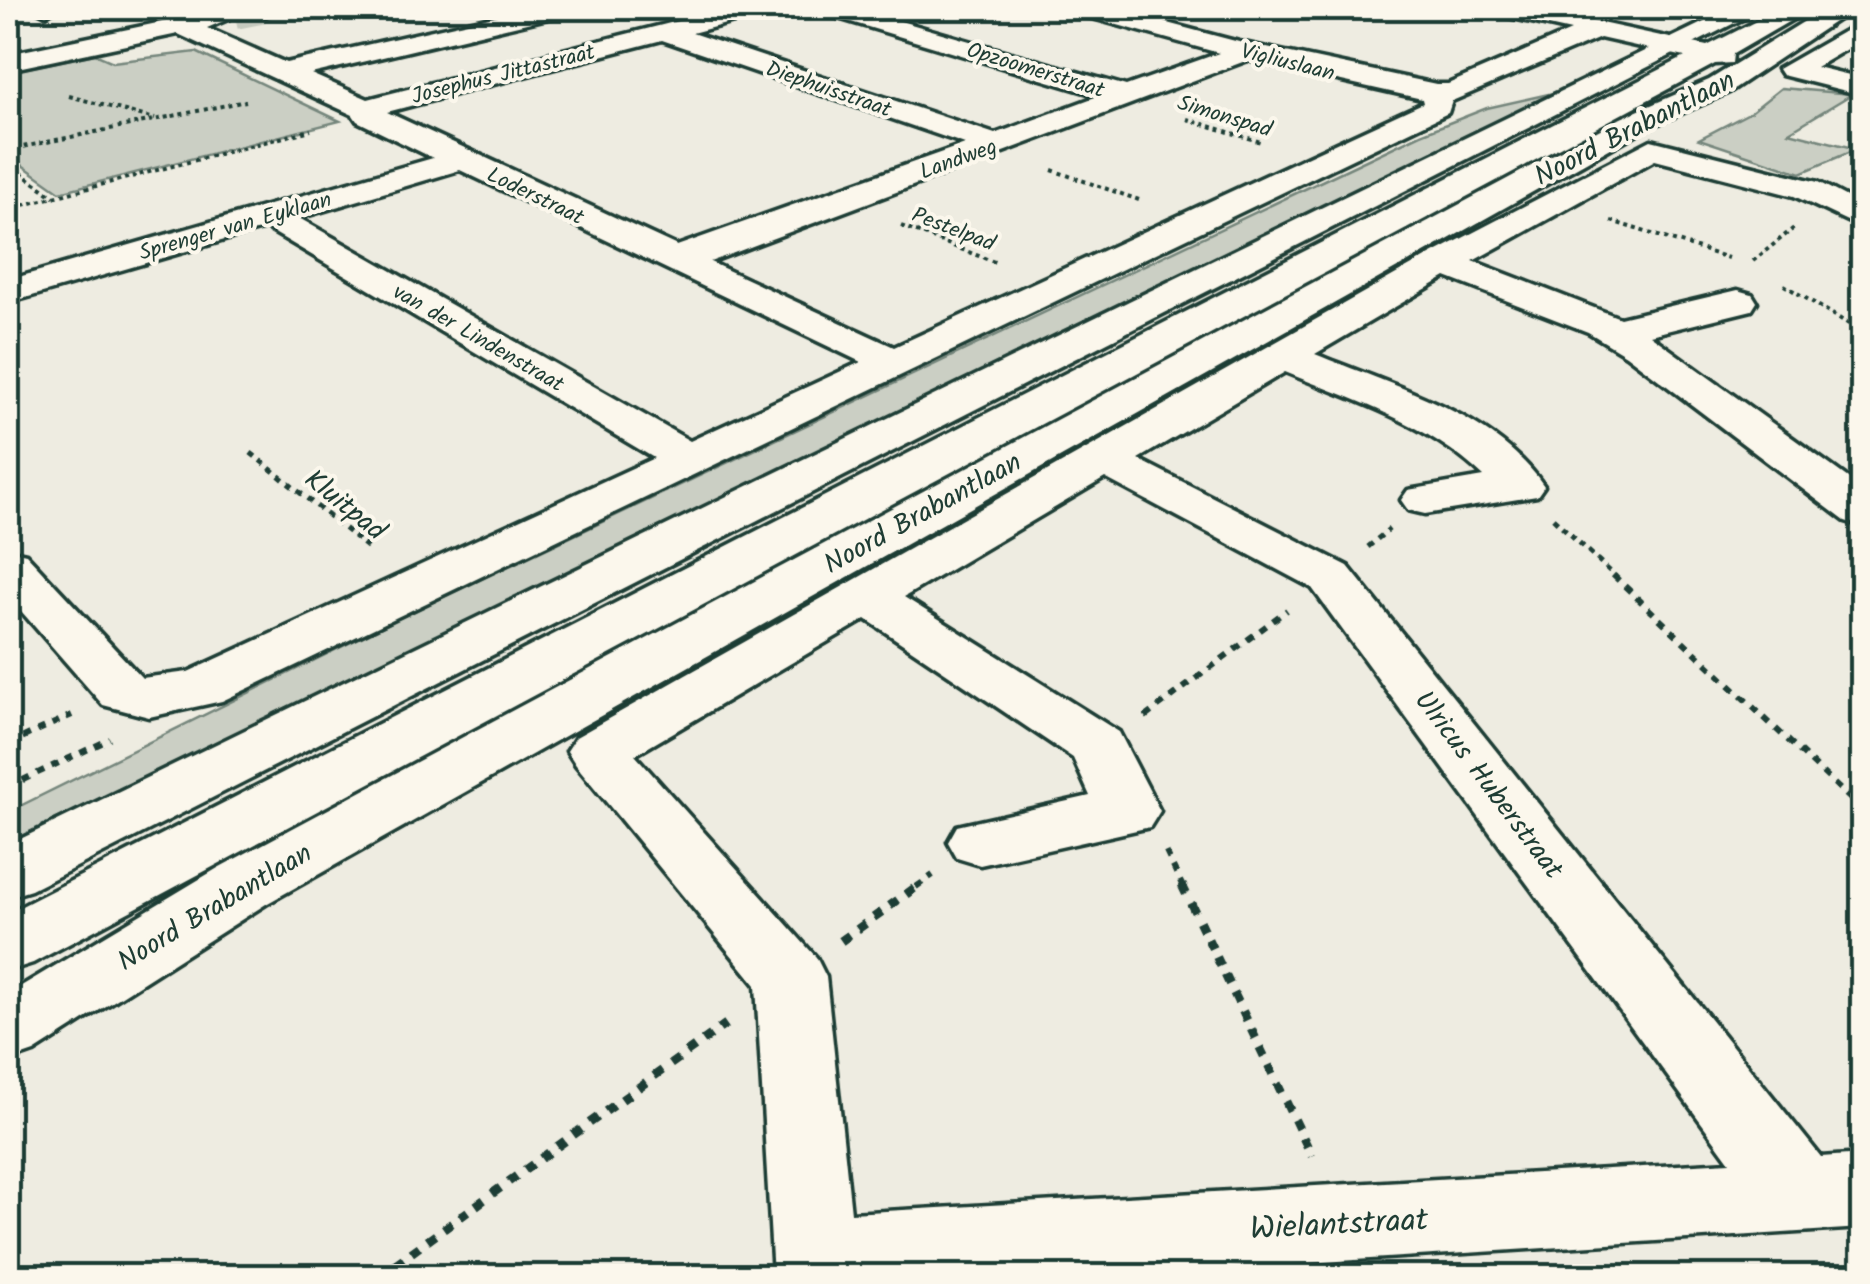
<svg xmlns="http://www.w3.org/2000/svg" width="1870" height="1284" font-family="Kalam,sans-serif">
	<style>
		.green { fill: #cbcfc4; stroke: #75867c; stroke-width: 2.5 }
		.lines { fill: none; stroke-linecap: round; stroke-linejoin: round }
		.minor-tunnel { stroke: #c5c9be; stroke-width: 28; stroke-dasharray: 28 14; stroke-linecap: butt }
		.minor-casing { stroke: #1f3d34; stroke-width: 7 }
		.major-casing { stroke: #1f3d34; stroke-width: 7 }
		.path-far3 { stroke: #1f3d34; stroke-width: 4; stroke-dasharray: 4 4; stroke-linecap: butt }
		.path-far2 { stroke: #1f3d34; stroke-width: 5; stroke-dasharray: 6 6; stroke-linecap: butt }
		.path-far1 { stroke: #1f3d34; stroke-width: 6; stroke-dasharray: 8 8; stroke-linecap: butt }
		.path { stroke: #1f3d34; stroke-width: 9; stroke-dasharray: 10 10; stroke-linecap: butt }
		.minor { fill: #fbf7ec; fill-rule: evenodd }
		.major { fill: #fbf7ec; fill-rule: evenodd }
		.labels { text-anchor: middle; stroke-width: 8; stroke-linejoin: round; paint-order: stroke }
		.far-street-label { font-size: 22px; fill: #1f3d34; stroke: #fbf7ec }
		.street-label { font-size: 28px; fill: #1f3d34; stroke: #fbf7ec }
		.near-street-label { font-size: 32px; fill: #1f3d34; stroke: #fbf7ec }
	</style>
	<rect width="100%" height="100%" fill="#eeece1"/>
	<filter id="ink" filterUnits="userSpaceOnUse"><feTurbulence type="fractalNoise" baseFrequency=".01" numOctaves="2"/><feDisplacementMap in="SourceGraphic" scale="20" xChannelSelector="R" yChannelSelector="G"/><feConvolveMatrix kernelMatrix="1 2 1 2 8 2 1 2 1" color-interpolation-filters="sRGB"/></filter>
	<g filter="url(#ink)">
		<g class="green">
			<path d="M196,52L340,121L60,192L8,155V72L95,54L113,62Z"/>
			<path d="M1781,88L1852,94L1789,132L1857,149L1801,173L1699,139L1751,112Z"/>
			<path d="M1562,91L65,829L8,853V812L410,613L1421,134L1487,108Z"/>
		</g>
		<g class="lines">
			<path class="minor-tunnel" d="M235,15L265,9"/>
			<defs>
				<g id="minor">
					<path d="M32,8H58L46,15Z"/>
					<path d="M284,8L265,16L253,9L254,8Z"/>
					<path d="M530,8H572L569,13L311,74L368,99L730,8H770L767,13L692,33L995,134L1098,96L821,13L818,8H855L1126,86L1219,53L1074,13L1071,8H1110L1239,42L1436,84H1448L1571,31L1491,13L1488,8H1532L1707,46L1782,8H1812L1733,54L1732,63L1715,64L33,963L8,971V913L1685,57L1600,38L1452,101L1448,113L222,701L149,717L103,705L8,596V550L26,554L142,678L188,672L654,458L266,228L8,303V280L433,158L357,121L353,115L178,34L8,70V54L215,11L228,19L207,28L286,63ZM662,40L965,144L677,246L387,112ZM1248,60L1422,99L1423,103L894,347L710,262ZM460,170L861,362L690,441L299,218Z"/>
					<path d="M1862,21V40L1816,67L1862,78V95L1782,75L1778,69Z"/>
					<path d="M1651,140L1818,182L1862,205V228L1794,196L1655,160L1473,261L1620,318L1738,290L1752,294L1757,302L1752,310L1650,335L1862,488V526L1845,521L1626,355L1588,332L1446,277L1315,354C1393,386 1494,413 1544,486L1537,496L1425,514L1408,510L1401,500L1408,490L1484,477C1430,424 1354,400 1285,372L1138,459L1348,566L1821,1157L1862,1154V1228L1099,1276H773L756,985L576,765L567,751L576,737L1430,255ZM1105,478L1312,588L1730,1162L851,1213L826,977L816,957L635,755L866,619L1073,758L1090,796L957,826L948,842L957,858L980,865L1150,827L1160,811L1119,732L904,597Z"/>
				</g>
				<g id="major">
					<path d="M1733,8H1764L31,890L8,897V845Z"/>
					<path d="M1826,8H1855L1729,92L1643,130L266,904L34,1052L8,1061V994L218,868L1621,118L1709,80Z"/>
				</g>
			</defs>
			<use href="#minor" class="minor-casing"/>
			<use href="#major" class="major-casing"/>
			<g class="path-far3">
				<path d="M69,96L155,119"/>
				<path d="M1187,119L1261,142"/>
				<path d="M8,150L246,101"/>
				<path d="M8,163L54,197"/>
				<path d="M1052,170L1139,200"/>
				<path d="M8,209L311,130"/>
				<path d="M1611,221L1728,258"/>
				<path d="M901,226L997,263"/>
				<path d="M1753,261L1794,228"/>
				<path d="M1784,285L1862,332"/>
			</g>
			<g class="path-far2">
				<path d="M251,453L372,551"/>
				<path d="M1553,518L1616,577"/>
				<path d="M1368,547L1389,529"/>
			</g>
			<g class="path-far1">
				<path d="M1613,575L1862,810"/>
				<path d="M1145,717L1287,610"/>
				<path d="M8,744L72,715"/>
				<path d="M8,787L110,739"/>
				<path d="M1166,852L1183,887"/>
				<path d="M916,887L933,875"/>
			</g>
			<g class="path">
				<path d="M1182,885L1312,1156"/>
				<path d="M841,941L919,885"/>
				<path d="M379,1276L726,1024"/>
			</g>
			<use href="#minor" class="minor"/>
			<use href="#major" class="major"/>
		</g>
	</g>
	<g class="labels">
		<g class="far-street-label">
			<text transform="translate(1288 61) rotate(14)" y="8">Vigliuslaan</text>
			<text transform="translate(1036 69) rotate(17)" y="8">Opzoomerstraat</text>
			<text transform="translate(503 73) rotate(-14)" y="8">Josephus Jittastraat</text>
			<text transform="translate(829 88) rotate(19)" y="8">Diephuisstraat</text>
			<text transform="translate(1225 115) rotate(17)" y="8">Simonspad</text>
			<text transform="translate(958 158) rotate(-20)" y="8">Landweg</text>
			<text transform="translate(536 195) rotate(26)" y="8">Loderstraat</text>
			<text transform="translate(235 225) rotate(-16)" y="8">Sprenger van Eyklaan</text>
			<text transform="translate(954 228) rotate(21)" y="8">Pestelpad</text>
			<text transform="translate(479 337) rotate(30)" y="8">van der Lindenstraat</text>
		</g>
		<g class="street-label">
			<text transform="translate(1634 127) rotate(-27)" y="10">Noord Brabantlaan</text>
			<text transform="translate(346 504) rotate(39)" y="10">Kluitpad</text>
			<text transform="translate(922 512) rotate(-29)" y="10">Noord Brabantlaan</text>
			<text transform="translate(1490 784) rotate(53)" y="10">Ulricus Huberstraat</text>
			<text transform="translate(214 906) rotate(-31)" y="10">Noord Brabantlaan</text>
		</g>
		<g class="near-street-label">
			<text transform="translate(1339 1223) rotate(-3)" y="11">Wielantstraat</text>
		</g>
	</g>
	<rect width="1870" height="1284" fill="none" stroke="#fbf7ec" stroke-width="40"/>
	<rect x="20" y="20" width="1830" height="1244" fill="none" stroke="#1f3d34" stroke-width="4" filter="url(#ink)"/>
</svg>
